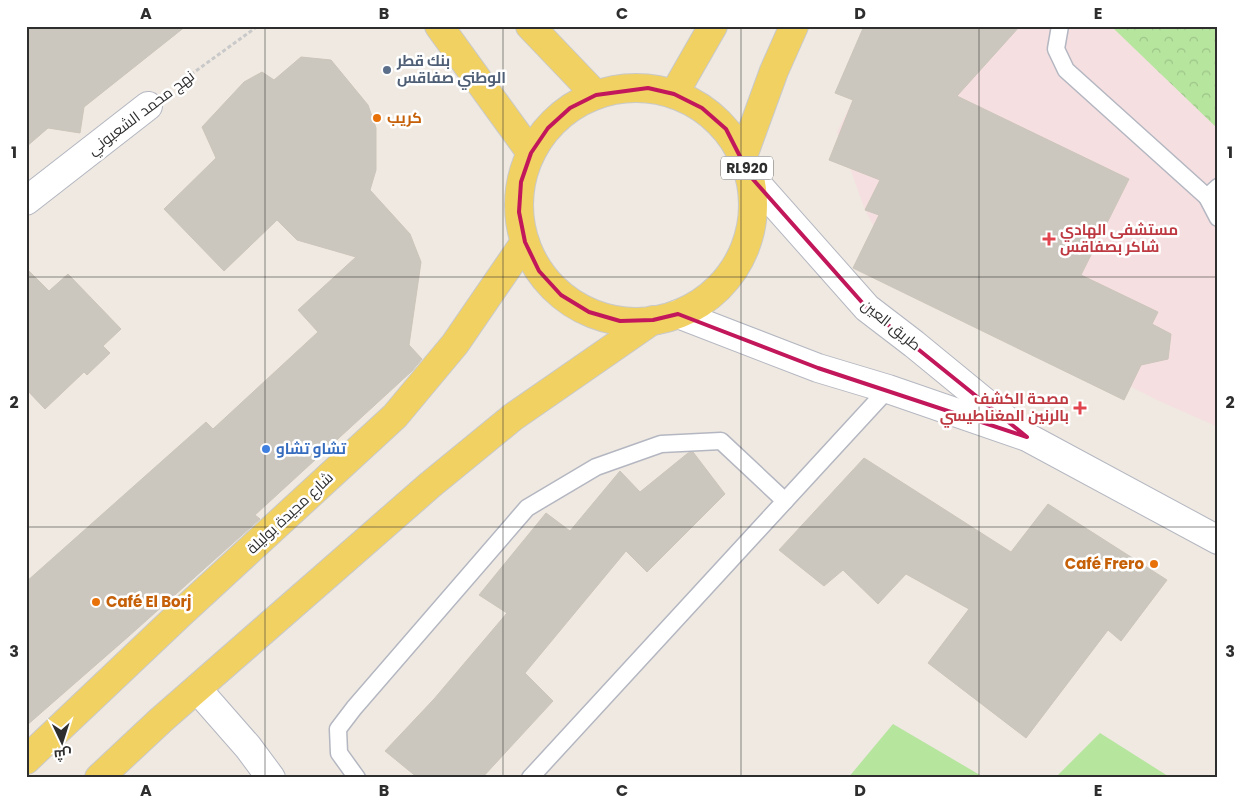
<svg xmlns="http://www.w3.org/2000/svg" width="1244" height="804" font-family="Poppins,Cairo,sans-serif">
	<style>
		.medical { fill: #f5dfe0 }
		.grass { fill: #b6e59e }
		.park { fill: url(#park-crowns) }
		.building { fill: #cbc7bf; stroke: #cbc5ba }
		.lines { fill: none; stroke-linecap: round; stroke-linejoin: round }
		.lane-casing { stroke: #b4b7c1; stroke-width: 19 }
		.street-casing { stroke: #b4b7c1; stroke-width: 30 }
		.secondary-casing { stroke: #b4b7c1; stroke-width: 30 }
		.primary-casing { stroke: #c9c9c9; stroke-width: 30 }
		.path { stroke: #c9c9c9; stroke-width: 3; stroke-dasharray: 4 2.5; stroke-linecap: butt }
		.lane { stroke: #fff; stroke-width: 16 }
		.street { stroke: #fff; stroke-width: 28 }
		.secondary { stroke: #fff; stroke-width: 28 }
		.primary { stroke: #f2d163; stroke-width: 28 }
		.marked { fill: none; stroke: #c2185b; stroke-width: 4; stroke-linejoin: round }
		.grid { fill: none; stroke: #2e2e2e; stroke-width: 1; stroke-opacity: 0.55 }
		.service-dot { fill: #5c6f8a; stroke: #fff; stroke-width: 2 }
		.food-dot { fill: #e8710a; stroke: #fff; stroke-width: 2 }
		.health-dot { fill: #e0444e; stroke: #fff; stroke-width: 2 }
		.shop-dot { fill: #3f7fe0; stroke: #fff; stroke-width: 2 }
		.labels { text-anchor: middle; stroke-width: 5; stroke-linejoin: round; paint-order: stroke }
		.shield { fill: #fff; stroke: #6d6d6d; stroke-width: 1 }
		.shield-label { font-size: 14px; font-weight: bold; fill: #2e2e2e }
		.service-label { font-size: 15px; font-weight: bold; fill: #4e5e75; stroke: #fff; text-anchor: start }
		.street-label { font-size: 15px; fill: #2e2e2e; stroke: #fff }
		.food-label { font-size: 15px; font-weight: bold; fill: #c56008; stroke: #fff; text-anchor: start }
		.health-label { font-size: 15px; font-weight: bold; fill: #be3a42; stroke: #fff; text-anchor: start }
		.shop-label { font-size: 15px; font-weight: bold; fill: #366cbe; stroke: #fff; text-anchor: start }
		.neatline { fill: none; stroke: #2e2e2e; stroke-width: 2 }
		.grid-label { font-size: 16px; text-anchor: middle; font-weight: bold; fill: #2e2e2e }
	</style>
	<defs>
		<pattern id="park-crowns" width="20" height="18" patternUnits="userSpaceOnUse" patternTransform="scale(1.25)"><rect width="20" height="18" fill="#b6e59e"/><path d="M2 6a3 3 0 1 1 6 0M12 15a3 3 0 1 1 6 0" fill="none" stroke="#9dc588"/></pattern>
	</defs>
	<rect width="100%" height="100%" fill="#efe9e1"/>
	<path class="medical" d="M884,26H1218V427L1159,401L897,268L865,210L837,132L853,100Z"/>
	<g class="grass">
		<path d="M893,724L985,778H848Z"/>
		<path d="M1100,733L1171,778H1055Z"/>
	</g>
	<path class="park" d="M1111,26H1218V129Z"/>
	<g class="building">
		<path d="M26,26H186L84,107L80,133L48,128L26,147Z"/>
		<path d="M864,26H1020L957,96L1129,179L1081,275L1158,312L1152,324L1171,334L1168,359L1141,365L1124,400L853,268L879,215L865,210L880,180L829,160L853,100L835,93Z"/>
		<path d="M301,57L331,60L368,105L376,128V170L370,190L410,234L421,262L409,345L422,359L412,371L255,515L260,519L129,636L26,726V582L206,422L213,429L318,332L298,310L356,257L297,240L277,220L224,271L164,209L216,158L202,127L244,82L262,72L274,80Z"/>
		<path d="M26,268L49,291L68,274L121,329L103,346L110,353L87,375L84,372L45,409L26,389Z"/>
		<path d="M693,452L725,494L647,572L626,551L525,673L553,701L482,778H418L385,751L434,699L507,613L479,595L546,513L570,531L620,471L640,492L688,453Z"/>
		<path d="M864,458L1011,552L1048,504L1167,580L1121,641L1108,630L1026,738L928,663L969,609L906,574L878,604L843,570L824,586L779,550Z"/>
	</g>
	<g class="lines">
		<defs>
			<g id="lane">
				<path d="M1060,26L1056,49L1066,70L1207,197L1218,187"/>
				<path d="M1207,197L1218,218"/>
				<path d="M357,778L339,753L338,729L354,708L527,508L596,467L661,444L721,441L785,501"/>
				<path d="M530,778L888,389"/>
			</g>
			<g id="street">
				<path d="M26,201L148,106"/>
				<path d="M198,690L248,747L271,778"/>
			</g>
			<g id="secondary">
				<path d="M750,176L867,308L914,344L1014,426"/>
				<path d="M678,314L818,368L888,389L1027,437L1218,540"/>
			</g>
			<g id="primary">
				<path d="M439,26L531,153"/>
				<path d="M530,26L596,95"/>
				<circle cx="636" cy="205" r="117"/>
				<path d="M674,94L713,26"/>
				<path d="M743,156L774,71L794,26"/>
				<path d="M26,760L180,614L395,416L455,344L525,242"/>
				<path d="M99,778L161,720L430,485L513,417L653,320"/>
			</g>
		</defs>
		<use href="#lane" class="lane-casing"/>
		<use href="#street" class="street-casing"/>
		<use href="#secondary" class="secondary-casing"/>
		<use href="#primary" class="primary-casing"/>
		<path class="path" d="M175,86L258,26"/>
		<use href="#lane" class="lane"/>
		<use href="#street" class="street"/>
		<use href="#secondary" class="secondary"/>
		<use href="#primary" class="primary"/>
	</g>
	<path class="marked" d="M648,88L674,94L702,108L726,129L750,176L867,308L1027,437L818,368L678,314L653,320L620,321L589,312L561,295L539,271L525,242L519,212L521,182L531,153L548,128L570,108L596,95Z"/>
	<path class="grid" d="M265,26V778M503,26V778M741,26V778M979,26V778M26,277H1218M26,527H1218"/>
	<circle class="service-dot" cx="387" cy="70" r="5"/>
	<g class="food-dot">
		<circle cx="377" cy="118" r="5"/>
		<circle cx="1154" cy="564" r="5"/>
		<circle cx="96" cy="602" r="5"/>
	</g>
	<g class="health-dot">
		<path d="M1046.5 231.5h5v5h5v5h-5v5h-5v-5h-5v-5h5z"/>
		<path d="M1077.5 400.5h5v5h5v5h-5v5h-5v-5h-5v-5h5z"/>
	</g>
	<circle class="shop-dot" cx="266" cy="449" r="5"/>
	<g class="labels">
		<rect class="shield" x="721" y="156.5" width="52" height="23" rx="4"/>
		<g class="shield-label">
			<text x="747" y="173">RL920</text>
		</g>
		<g class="service-label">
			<text x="397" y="66">بنك قطر<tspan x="397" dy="17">الوطني صفاقس</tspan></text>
		</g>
		<g class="street-label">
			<text transform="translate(141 113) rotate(-37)" y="5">نهج محمد الشعبوني</text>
			<text transform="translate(891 325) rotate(39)" y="5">طريق العين</text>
			<text transform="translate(290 513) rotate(-43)" y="5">شارع مجيدة بوليلة</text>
		</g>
		<g class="food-label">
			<text x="387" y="123">كريب</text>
			<text x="1144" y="569" text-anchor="end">Café Frero</text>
			<text x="106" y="607">Café El Borj</text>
		</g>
		<g class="health-label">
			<text x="1060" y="235">مستشفى الهادي<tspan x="1060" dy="17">شاكر بصفاقس</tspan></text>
			<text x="1069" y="404" text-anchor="end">مصحة الكشف<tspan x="1069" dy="17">بالرنين المغناطيسي</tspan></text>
		</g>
		<g class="shop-label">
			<text x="276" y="454">تشاو تشاو</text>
		</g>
	</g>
	<rect width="1244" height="804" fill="none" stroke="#ffffff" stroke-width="55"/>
	<g transform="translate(62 742) rotate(176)" stroke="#ffffff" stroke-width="4" paint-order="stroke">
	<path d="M0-4L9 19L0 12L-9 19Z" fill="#2e2e2e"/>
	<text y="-8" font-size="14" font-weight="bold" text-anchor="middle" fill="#2e2e2e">ش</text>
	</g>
	<rect x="28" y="28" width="1188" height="748" class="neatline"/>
	<g class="grid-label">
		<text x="146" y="19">A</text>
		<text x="384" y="19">B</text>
		<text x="622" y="19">C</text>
		<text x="860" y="19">D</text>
		<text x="1098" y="19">E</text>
		<text x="14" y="158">1</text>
		<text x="1230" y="158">1</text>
		<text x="14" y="408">2</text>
		<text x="1230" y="408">2</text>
		<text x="14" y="657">3</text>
		<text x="1230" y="657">3</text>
		<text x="146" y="796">A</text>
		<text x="384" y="796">B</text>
		<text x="622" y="796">C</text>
		<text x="860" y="796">D</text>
		<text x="1098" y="796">E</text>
	</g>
</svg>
